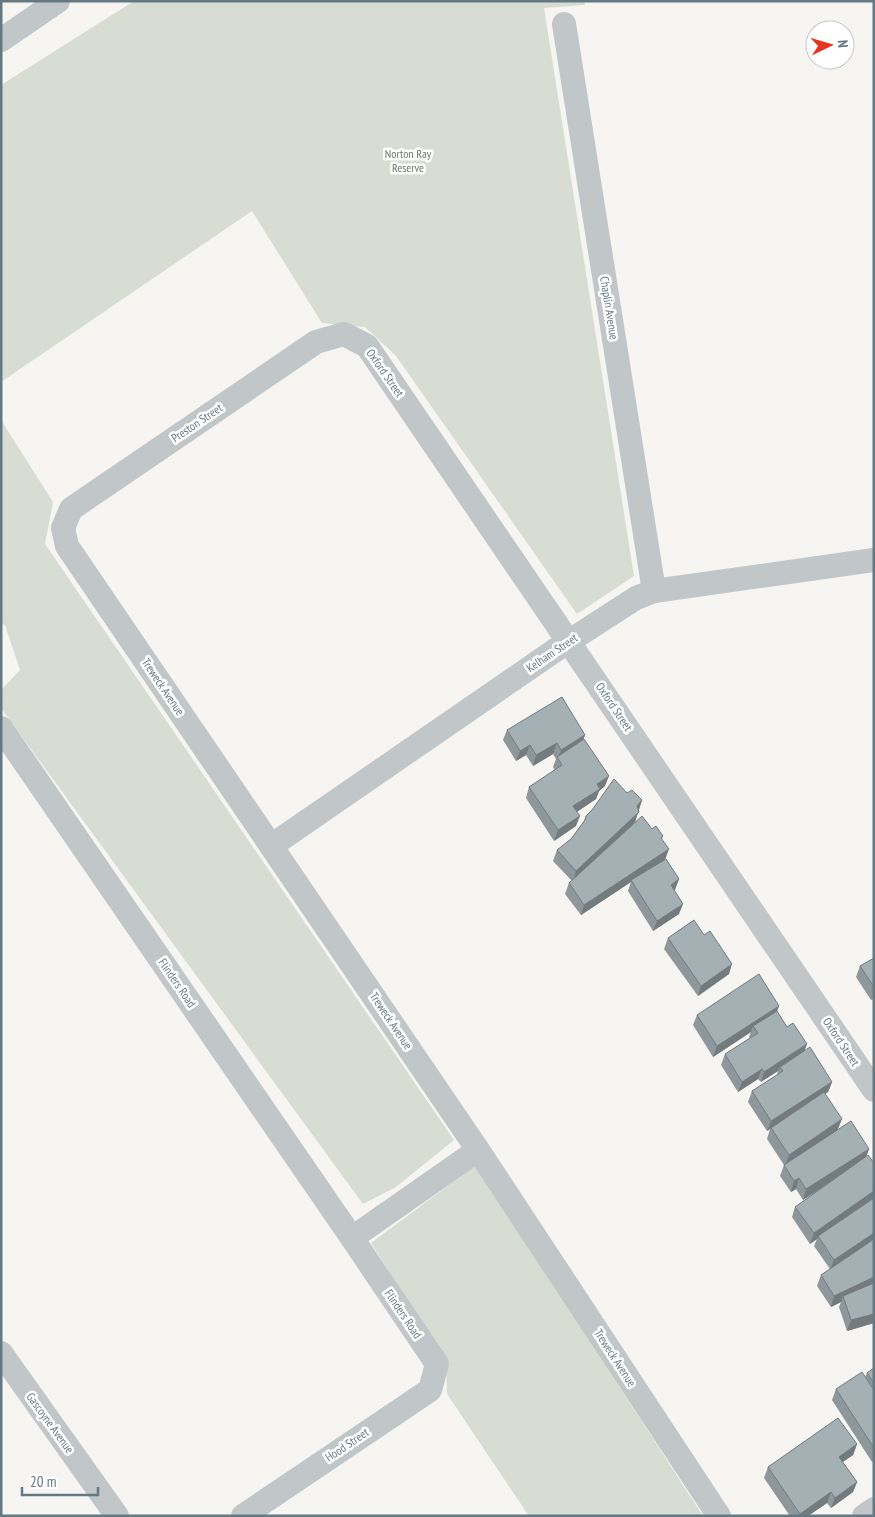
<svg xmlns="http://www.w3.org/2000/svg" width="875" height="1517" font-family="'PT Sans Narrow',sans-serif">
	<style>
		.green { fill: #d7ddd3 }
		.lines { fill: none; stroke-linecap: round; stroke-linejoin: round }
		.minor { stroke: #c1c6c8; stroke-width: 24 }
		.wall { fill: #8e979b }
		.shaded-wall { fill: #747b7e }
		.building { fill: #a5b0b4; stroke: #747b7e }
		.labels { text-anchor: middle; stroke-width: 5; stroke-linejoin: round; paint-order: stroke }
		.park-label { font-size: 12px; fill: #6a7a63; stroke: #fff }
		.street-label { font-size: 12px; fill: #647984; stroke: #fff }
	</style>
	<rect width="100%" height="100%" fill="#f6f5f2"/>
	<g class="green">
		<path d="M134,1H584L585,5L544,8L634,576L577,614L396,356L365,327L322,323L252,211L1,382V85Z"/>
		<path d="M1,420L53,502L45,544L454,1140L396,1187L363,1204L1,708V690L20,670L5,625L1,623Z"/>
		<path d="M476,1165L703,1516H529L447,1394L446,1360L371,1243Z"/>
	</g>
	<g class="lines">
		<g class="minor">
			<path d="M564,24L654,591"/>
			<path d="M1,40L58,1"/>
			<path d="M1,728L352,1238L437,1364L430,1390L243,1516"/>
			<path d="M271,846L557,649L636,598L654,591L874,560"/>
			<path d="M352,1238L478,1150"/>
			<path d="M1,1353L117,1516"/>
			<path d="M719,1516L478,1150L67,546L63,528L71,509L316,342L344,334L367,346L874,1090"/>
			<path d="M864,1516L874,1509"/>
		</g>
	</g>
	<g class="wall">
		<path d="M507,730L585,735L583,740L605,786L599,791L596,799L577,812L576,826L554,841L526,798L529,787L555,770L553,767L556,759L553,754L533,766L526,755L516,761L503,740Z"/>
		<path d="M627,793L642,800L635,822L652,829L663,836L662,840L665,859L679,879L674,890L679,914L653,931L628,891L631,882L581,915L565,894L569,883L572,881L553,861L557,850L571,839L583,823L586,816Z"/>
		<path d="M668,938L729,974L698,996L664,949Z"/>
		<path d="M874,958V999L871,1000L856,977L860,966Z"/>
		<path d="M779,1006L777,1011L787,1027L807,1044L804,1051L832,1082L828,1092L825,1094L838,1129L869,1149L866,1157L874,1163V1323L847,1331L839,1307L841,1302L831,1307L817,1286L821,1275L830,1269L814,1246L817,1239L810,1244L792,1217L795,1207L835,1179L803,1200L796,1189L791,1192L780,1176L784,1165L767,1139L770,1129L767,1131L748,1102L752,1091L777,1075L778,1071L761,1082L758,1079L738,1092L721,1065L725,1054L750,1038L749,1037L751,1032L713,1057L693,1025L697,1015Z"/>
		<path d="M874,1368V1461L872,1462L832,1400L836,1389L865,1377L867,1373Z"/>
		<path d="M857,1444L853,1455L843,1462L857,1482L853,1492L831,1508L827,1503L808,1516H790L764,1478L768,1467Z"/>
	</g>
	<g class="shaded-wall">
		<path d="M585,735L581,746L558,758L561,750Z"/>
		<path d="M557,743L553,754L533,766L536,755Z"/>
		<path d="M530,745L526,755L516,761L520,751Z"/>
		<path d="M609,776L605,786L599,791L596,799L569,817L573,806L597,784Z"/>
		<path d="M642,800L635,822L573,881L576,871L637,806Z"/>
		<path d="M580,816L576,826L554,841L558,830Z"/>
		<path d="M669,849L665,860L631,880V882L581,915L584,905Z"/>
		<path d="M679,879L675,890L667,895L671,885Z"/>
		<path d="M683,904L679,914L653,931L657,921Z"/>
		<path d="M732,964L729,974L698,996L701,986Z"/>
		<path d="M779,1006L775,1016L753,1026L751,1032L713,1057L717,1046Z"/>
		<path d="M807,1044L803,1055L780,1067L778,1071L761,1082L764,1072Z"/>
		<path d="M762,1069L758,1079L738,1092L742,1082Z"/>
		<path d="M832,1082L828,1092L767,1131L771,1121Z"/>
		<path d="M842,1119L838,1129L785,1166L789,1155Z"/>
		<path d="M869,1149L865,1159L803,1200L806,1189Z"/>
		<path d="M799,1178L796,1189L791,1192L794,1181Z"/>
		<path d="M874,1191V1199L818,1236L817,1239L810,1244L814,1233Z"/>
		<path d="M874,1233V1241L830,1270L834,1260Z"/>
		<path d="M874,1277V1286L843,1296L841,1302L831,1307L834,1296Z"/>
		<path d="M874,1314V1323L847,1331L851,1320Z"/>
		<path d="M857,1444L853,1455L835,1467L839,1457Z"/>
		<path d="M857,1482L853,1492L831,1508L835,1498Z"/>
		<path d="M831,1492L827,1503L808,1516H799L800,1514Z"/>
	</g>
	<g class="building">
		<path d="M562,697L585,735L561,750L557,743L536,755L530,745L520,751L507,730Z"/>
		<path d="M584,739L609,776L597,784L600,789L573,806L580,816L558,830L529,787L562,765L557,757Z"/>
		<path d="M614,779L627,793L632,790L642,800L637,806L639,812L576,871L557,850L571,839L585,820L586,816L592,810Z"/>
		<path d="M642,816L652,829L656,826L663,836L661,838L669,849L584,905L569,883Z"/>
		<path d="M666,859L679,879L671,885L683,904L657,921L631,880Z"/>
		<path d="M694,920L704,935L710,931L732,964L701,986L668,938Z"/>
		<path d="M874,958V987L860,966Z"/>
		<path d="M759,974L779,1006L717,1046L697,1015Z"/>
		<path d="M777,1011L787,1027L793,1023L807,1044L764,1072L762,1069L742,1082L725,1054L758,1033L753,1026Z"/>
		<path d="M810,1047L832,1082L771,1121L752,1091L783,1071L780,1067Z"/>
		<path d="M824,1092L842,1119L789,1155L771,1128Z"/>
		<path d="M851,1121L869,1149L806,1189L799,1178L794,1181L784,1165Z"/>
		<path d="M868,1155L874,1163V1191L814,1233L795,1207Z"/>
		<path d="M874,1198V1233L834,1260L818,1236Z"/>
		<path d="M874,1239V1277L834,1296L821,1275Z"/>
		<path d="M874,1283V1314L851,1320L843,1296Z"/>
		<path d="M874,1368V1383L867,1373Z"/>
		<path d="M862,1372L874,1390V1448L836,1389Z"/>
		<path d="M838,1418L857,1444L839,1457L857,1482L835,1498L831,1492L800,1514L768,1467Z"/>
	</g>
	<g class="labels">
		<g class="park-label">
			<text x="408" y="158">Norton Ray<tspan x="408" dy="14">Reserve</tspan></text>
		</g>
		<g class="street-label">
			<text transform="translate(609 308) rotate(81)" y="4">Chaplin Avenue</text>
			<text transform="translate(385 373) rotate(55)" y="4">Oxford Street</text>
			<text transform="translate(197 423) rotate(-34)" y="4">Preston Street</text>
			<text transform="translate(552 653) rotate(-34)" y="4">Kelham Street</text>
			<text transform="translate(163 687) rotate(56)" y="4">Treweck Avenue</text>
			<text transform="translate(614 707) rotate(56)" y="4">Oxford Street</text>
			<text transform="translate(177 983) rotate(56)" y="4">Flinders Road</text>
			<text transform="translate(391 1021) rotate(56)" y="4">Treweck Avenue</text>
			<text transform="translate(841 1042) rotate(56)" y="4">Oxford Street</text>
			<text transform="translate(403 1314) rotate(56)" y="4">Flinders Road</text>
			<text transform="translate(615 1358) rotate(57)" y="4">Treweck Avenue</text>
			<text transform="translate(50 1423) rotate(54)" y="4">Gascoyne Avenue</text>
			<text transform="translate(347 1445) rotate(-34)" y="4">Hood Street</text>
		</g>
	</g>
	<rect width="875" height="1517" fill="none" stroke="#647984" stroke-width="5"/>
	<g transform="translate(830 45) rotate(85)"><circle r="24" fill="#ffffff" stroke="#c1c9ce"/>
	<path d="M0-4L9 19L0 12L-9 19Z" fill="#e73420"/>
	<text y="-8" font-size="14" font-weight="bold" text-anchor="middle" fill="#647984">N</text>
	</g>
	<path d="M22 1487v8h76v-8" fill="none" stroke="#647984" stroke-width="2.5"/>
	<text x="30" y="1487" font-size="15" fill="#647984" stroke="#ffffff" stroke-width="4" paint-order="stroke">20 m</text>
</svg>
